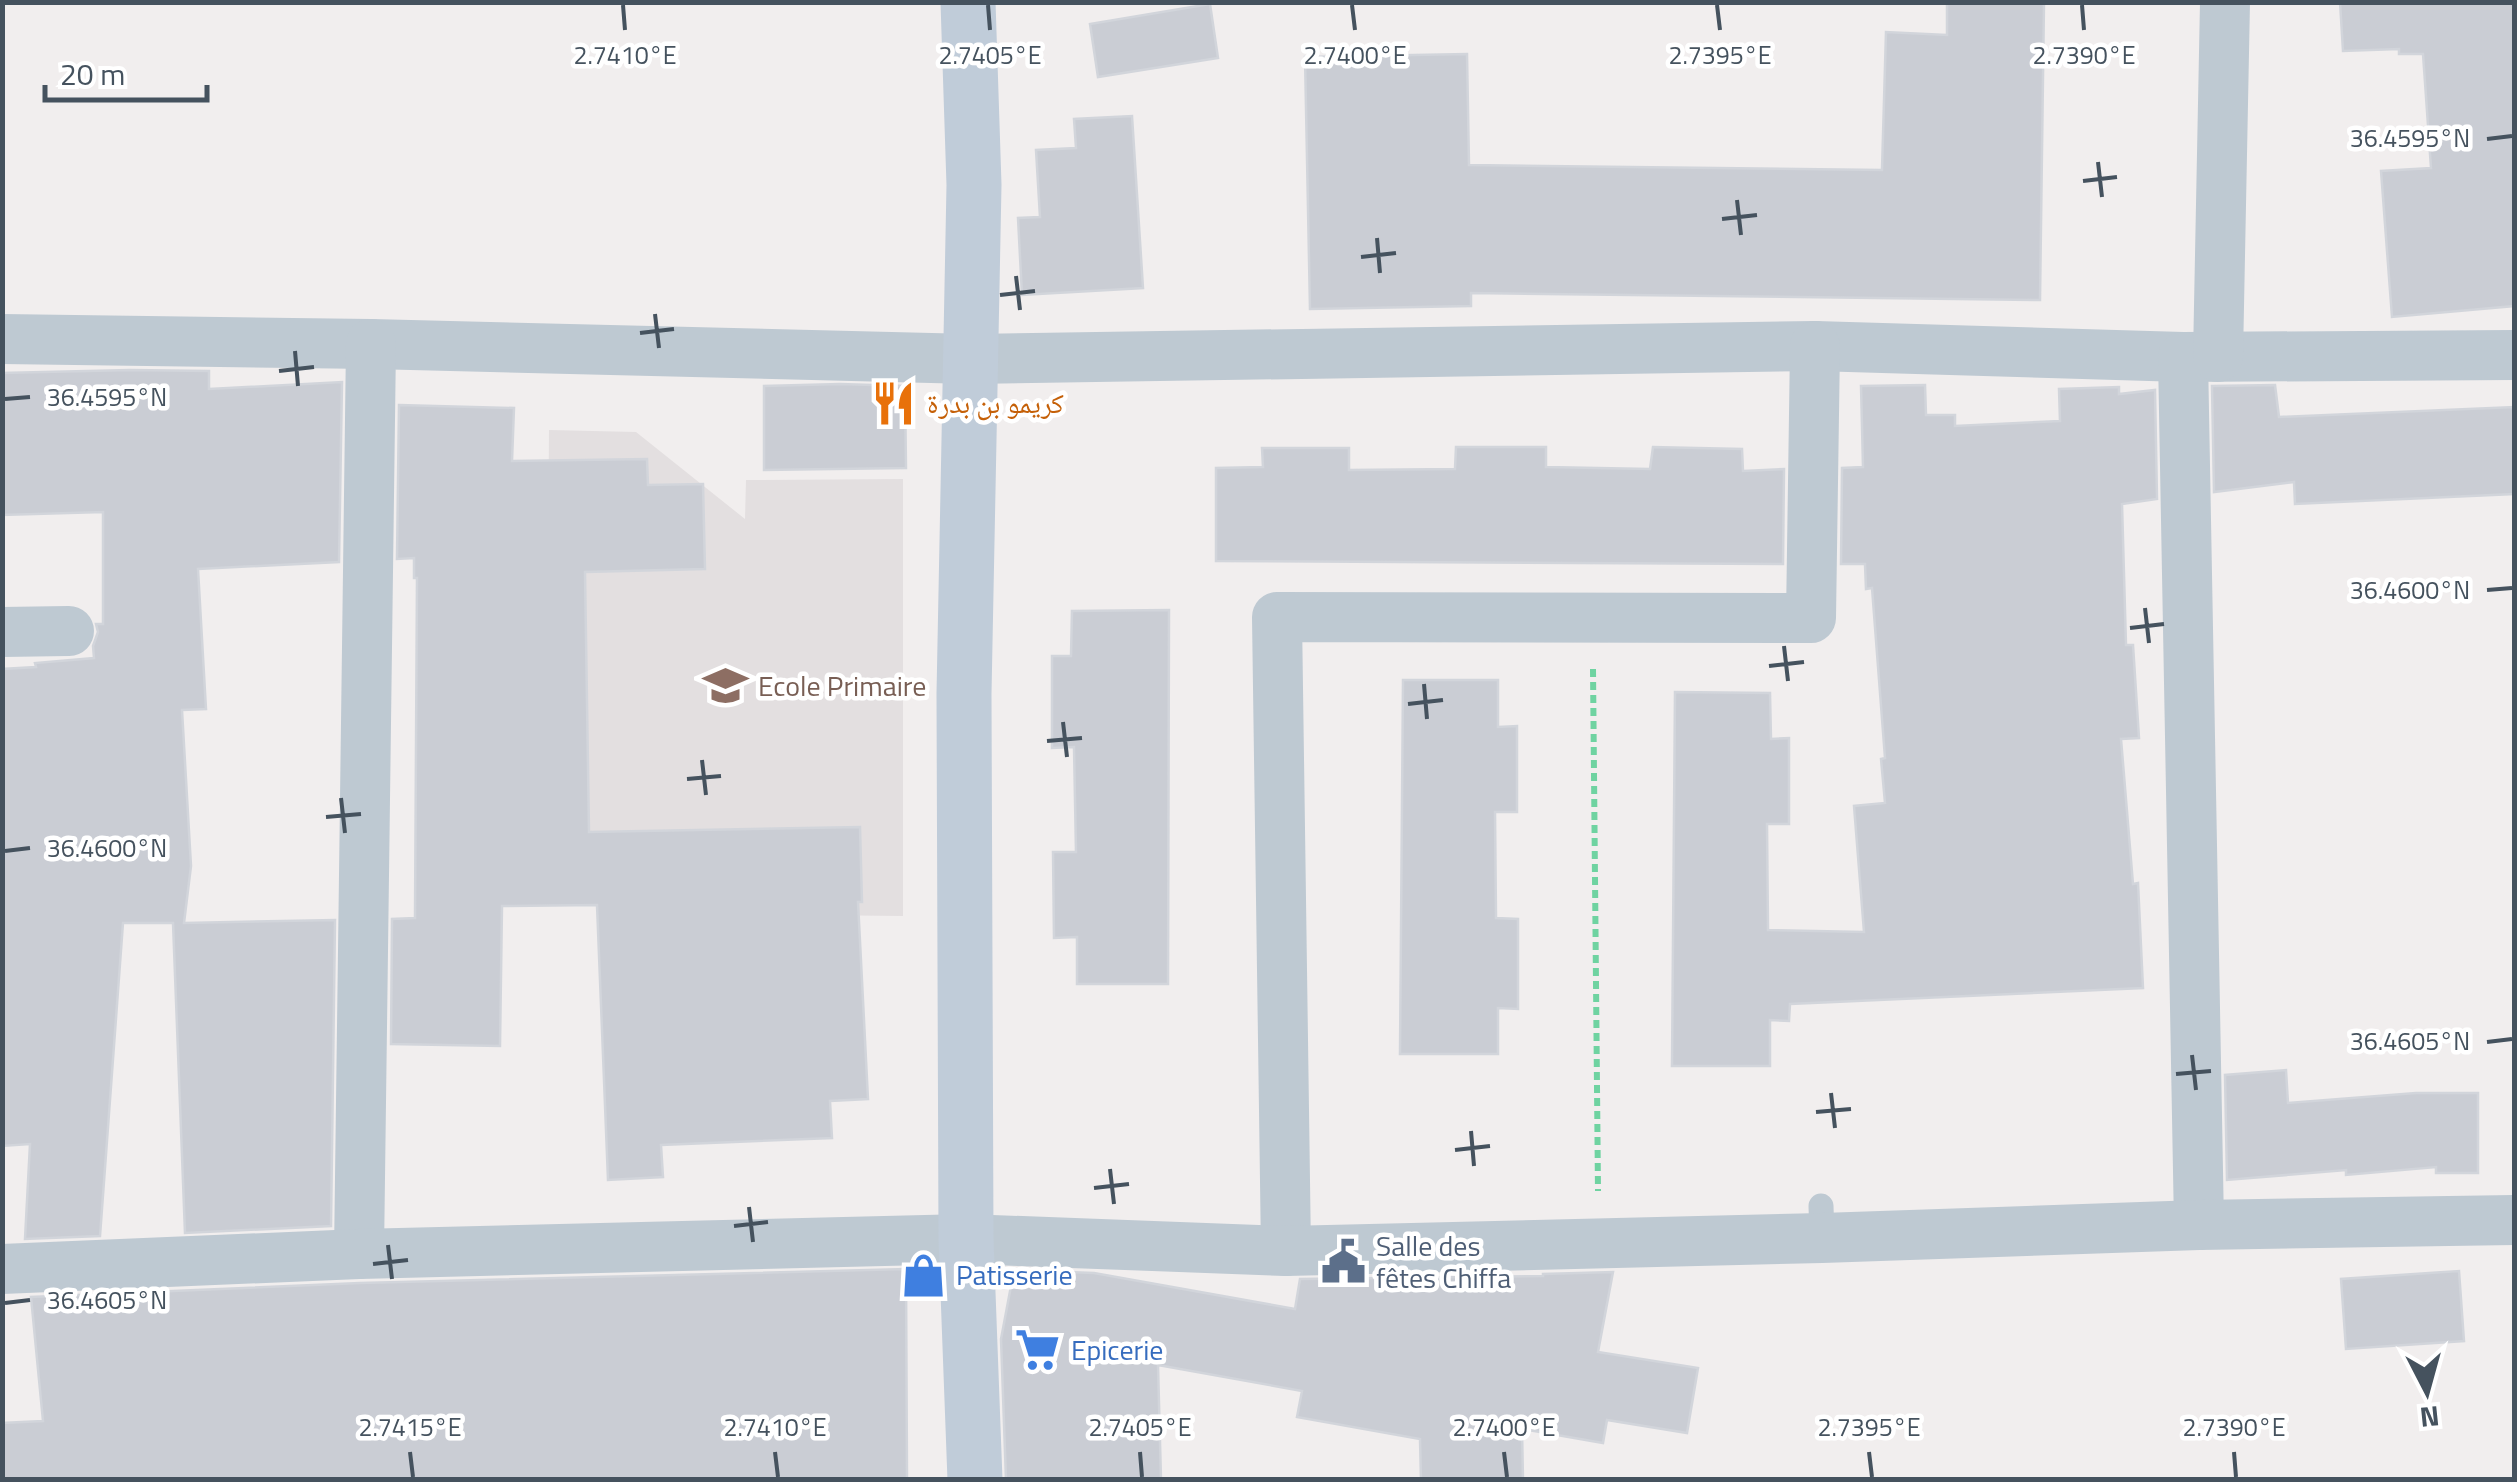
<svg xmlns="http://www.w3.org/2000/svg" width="2517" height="1482" font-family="'Titillium Web','Noto Naskh Arabic',sans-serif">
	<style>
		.education { fill: #e3dfe0 }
		.building { fill: #cacdd4; stroke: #d2d5db; stroke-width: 2.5 }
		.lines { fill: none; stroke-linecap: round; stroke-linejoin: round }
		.path { stroke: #6fd3a1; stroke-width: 6; stroke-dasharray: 8 5; stroke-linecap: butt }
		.service { stroke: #bec9d2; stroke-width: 25 }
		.minor { stroke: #bec9d2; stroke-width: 50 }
		.secondary { stroke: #c0ccd9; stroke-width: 55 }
		.ticks { fill: none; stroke: #45525e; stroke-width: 4 }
		.labels { text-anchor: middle; stroke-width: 9; stroke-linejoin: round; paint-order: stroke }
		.food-label { font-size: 28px; fill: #c56008; stroke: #fff; text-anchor: start }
		.education-label { font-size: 28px; fill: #785e54; stroke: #fff; text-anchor: start }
		.service-label { font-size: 28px; fill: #4e5e75; stroke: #fff; text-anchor: start }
		.shop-label { font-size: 28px; fill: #366cbe; stroke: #fff; text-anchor: start }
		.ticks-label { font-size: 25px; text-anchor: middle; fill: #45525e; stroke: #fff; stroke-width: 9; stroke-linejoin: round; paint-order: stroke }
	</style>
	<rect width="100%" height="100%" fill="#f1eeee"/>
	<path class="education" d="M549,430L636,432L745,519L746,480L903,479V916L626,913L546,852Z"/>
	<g class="building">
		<path d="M1947,2H2044L2040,300L1471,293V306L1310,309L1305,57L1467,54L1469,165L1882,170L1886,32L1947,35Z"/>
		<path d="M2340,2H2514V306L2392,317L2381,171L2431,168L2423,54H2399V49L2343,51Z"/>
		<path d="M1210,4L1218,58L1098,77L1090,24Z"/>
		<path d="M1132,116L1143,288L1022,295L1018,218L1040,217L1036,150L1076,148L1074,119Z"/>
		<path d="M130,370L209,371V389L342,382L339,562L198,569L206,709L182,710L191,866L184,923L335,920L331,1226L185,1233L173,923H123L100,1236L25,1239L30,1144L2,1146V669L36,667L35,663L94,658L93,646L98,632L96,624H103V512L2,515V373Z"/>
		<path d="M840,384L905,386L906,468L764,470V386Z"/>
		<path d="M1925,385L1926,415H1955V426L2060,421L2059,389L2119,387V394L2155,390L2157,499L2122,504L2126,645H2133L2139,738L2121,739L2133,884L2138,883L2143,988L1790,1004L1789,1021L1770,1020V1066H1672L1675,692L1770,693L1771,739L1789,738V824H1767L1768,930L1864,932L1854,806L1885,803L1881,759L1885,758L1872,588L1866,589L1865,564H1841L1842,468L1863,467L1861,386Z"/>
		<path d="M2275,385L2279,417L2514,407V494L2295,504L2294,482L2214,492L2212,386Z"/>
		<path d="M399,405L514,408L512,461L647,459L648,485L703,484L705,569L585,572L589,832L860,827L862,902H858L868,1099L830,1101L832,1138L661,1145L663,1177L608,1180L597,905L502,906L500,1046L391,1044L392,919L415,918L417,578H414V558L397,559Z"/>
		<path d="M1456,447H1546V467L1650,469L1653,447L1742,449L1743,471L1784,469L1783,564L1216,561V468L1263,467L1262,448H1349V470L1455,469Z"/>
		<path d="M1169,610L1168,984H1077V937L1054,938L1053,852H1076L1074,747L1052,748V656H1071L1072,611Z"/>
		<path d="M1403,680H1498V727L1517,726V812H1495L1496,918L1518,919V1009L1498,1008V1054H1400Z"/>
		<path d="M2286,1070L2288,1103L2416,1093H2478V1173H2436V1167L2346,1175V1170L2227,1180L2225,1075Z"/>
		<path d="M906,1269L907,1480H2V1423L43,1421L31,1297L360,1283Z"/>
		<path d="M1014,1270L1094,1273L1295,1309L1300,1279L1543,1276V1274L1613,1272L1598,1352L1698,1368L1687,1433L1607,1420L1603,1443L1522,1429L1523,1480H1421L1420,1439L1297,1417L1302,1391L1158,1365L1161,1480H1006L1001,1339Z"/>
		<path d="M2459,1271L2464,1341L2346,1349L2341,1279Z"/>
	</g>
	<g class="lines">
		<path class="path" d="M1593,669L1598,1191"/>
		<path class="service" d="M1821,1206L1822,1238"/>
		<g class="minor">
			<path d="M2,339L371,344L971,359L1815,346L2183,357L2514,355"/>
			<path d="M2183,357L2199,1225"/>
			<path d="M2218,357L2225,2"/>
			<path d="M2,632L69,631"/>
			<path d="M1286,1251L1277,617L1811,618L1815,346"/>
			<path d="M359,1254L371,344"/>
			<path d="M2,1269L359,1254L966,1239L1286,1251L1822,1238L2199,1225L2514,1220"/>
		</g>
		<path class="secondary" d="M968,2L974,185L964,694L966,1239L975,1480"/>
	</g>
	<path class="ticks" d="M623,5L625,30M988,5L990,30M1352,5L1355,30M1717,5L1720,30M2082,5L2084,30M2487,139L2512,136M2098,162L2102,197M2083,181L2117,177M1737,200L1741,235M1722,219L1757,215M1377,238L1380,273M1361,257L1396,253M1016,276L1020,310M1000,295L1035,291M655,314L659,348M640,333L674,329M295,351L298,386M279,371L314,367M5,399L30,397M2487,590L2512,588M2145,608L2149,643M2130,628L2164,624M1784,646L1788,681M1769,666L1804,662M1424,684L1427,719M1408,704L1443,700M1063,722L1067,757M1047,741L1082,738M702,760L706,795M687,779L721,776M341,798L345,833M326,817L361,814M5,851L30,848M2487,1042L2512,1039M2192,1055L2196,1090M2176,1074L2211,1071M1831,1093L1835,1128M1816,1112L1851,1109M1471,1131L1474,1166M1455,1150L1490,1146M1110,1169L1114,1204M1094,1188L1129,1184M749,1207L753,1242M734,1226L768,1222M388,1245L392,1279M373,1264L408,1260M5,1303L30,1300M410,1452L413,1477M775,1452L778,1477M1140,1452L1142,1477M1504,1452L1507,1477M1869,1452L1872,1477M2234,1452L2236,1477"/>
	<defs>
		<symbol id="restaurant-bare" viewBox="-9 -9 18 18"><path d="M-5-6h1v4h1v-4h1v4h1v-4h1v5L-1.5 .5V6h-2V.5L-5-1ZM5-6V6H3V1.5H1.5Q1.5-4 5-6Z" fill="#e8710a" stroke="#fff" stroke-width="2.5" paint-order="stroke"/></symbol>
		<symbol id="school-bare" viewBox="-9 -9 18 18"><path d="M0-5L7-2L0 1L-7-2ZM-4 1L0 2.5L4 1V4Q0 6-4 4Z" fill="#8d6e63" stroke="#fff" stroke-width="2.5" paint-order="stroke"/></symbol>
		<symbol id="civic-bare" viewBox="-9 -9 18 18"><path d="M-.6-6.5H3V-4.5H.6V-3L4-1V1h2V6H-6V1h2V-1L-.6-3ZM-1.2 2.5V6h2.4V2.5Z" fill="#5c6f8a" stroke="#fff" stroke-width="2.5" paint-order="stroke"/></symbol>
		<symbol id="shop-bare" viewBox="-9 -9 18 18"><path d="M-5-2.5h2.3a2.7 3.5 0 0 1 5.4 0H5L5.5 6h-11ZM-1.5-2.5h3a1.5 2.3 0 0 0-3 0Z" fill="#3f7fe0" stroke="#fff" stroke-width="2.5" paint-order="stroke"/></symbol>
		<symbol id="supermarket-bare" viewBox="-9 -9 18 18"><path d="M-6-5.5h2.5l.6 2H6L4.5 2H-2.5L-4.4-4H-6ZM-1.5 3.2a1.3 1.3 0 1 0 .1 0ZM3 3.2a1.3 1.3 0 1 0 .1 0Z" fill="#3f7fe0" stroke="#fff" stroke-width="2.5" paint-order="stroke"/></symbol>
	</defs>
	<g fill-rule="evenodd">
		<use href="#restaurant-bare" x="862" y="372" width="63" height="63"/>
		<use href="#school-bare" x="694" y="654" width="63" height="63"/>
		<use href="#civic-bare" x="1312" y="1230" width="63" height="63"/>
		<use href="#shop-bare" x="892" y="1244" width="63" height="63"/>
		<use href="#supermarket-bare" x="1006" y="1318" width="63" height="63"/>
	</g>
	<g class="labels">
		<g class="food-label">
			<text x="927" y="413">كريمو بن بدرة</text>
		</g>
		<g class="education-label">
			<text x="758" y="696">Ecole Primaire</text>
		</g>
		<g class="service-label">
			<text x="1376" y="1256">Salle des<tspan x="1376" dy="32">fêtes Chiffa</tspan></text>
		</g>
		<g class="shop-label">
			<text x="956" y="1285">Patisserie</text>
			<text x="1071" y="1360">Epicerie</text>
		</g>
	</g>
	<g class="ticks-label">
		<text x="625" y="64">2.7410°E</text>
		<text x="990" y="64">2.7405°E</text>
		<text x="1355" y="64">2.7400°E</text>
		<text x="1720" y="64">2.7395°E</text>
		<text x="2084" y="64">2.7390°E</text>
		<text x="2410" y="147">36.4595°N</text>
		<text x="107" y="406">36.4595°N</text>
		<text x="2410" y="599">36.4600°N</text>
		<text x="107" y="857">36.4600°N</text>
		<text x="2410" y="1050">36.4605°N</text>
		<text x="107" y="1309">36.4605°N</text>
		<text x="410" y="1436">2.7415°E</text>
		<text x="775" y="1436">2.7410°E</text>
		<text x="1140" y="1436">2.7405°E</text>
		<text x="1504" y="1436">2.7400°E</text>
		<text x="1869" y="1436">2.7395°E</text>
		<text x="2234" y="1436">2.7390°E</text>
	</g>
	<rect width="2517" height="1482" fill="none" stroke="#45525e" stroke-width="10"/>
	<g transform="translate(2427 1392) rotate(174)" stroke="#ffffff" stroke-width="8" paint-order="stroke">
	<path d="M0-8L18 38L0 25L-18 38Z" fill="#45525e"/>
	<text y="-15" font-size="28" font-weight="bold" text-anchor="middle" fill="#45525e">N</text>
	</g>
	<path d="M45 85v15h162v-15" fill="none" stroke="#45525e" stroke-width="5"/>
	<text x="60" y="85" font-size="30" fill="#45525e" stroke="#ffffff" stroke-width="8" paint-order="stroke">20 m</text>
</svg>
